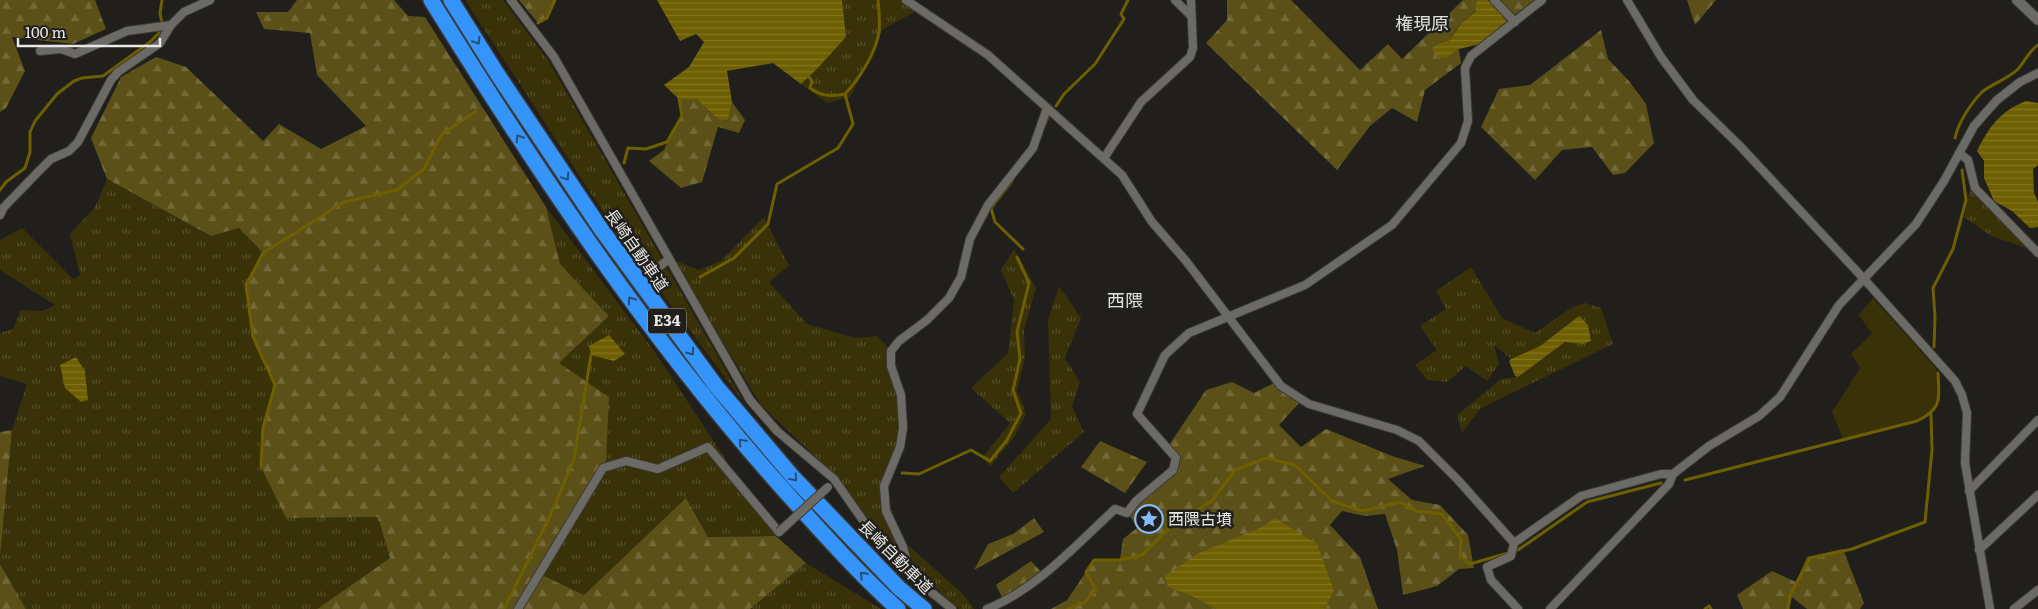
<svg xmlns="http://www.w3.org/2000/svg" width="2038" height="609" font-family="Literata,'Noto Sans JP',serif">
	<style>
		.grass { fill: url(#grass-tufts) }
		.forest { fill: url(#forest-firs) }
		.park { fill: #393107 }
		.water { fill: url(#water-rules) }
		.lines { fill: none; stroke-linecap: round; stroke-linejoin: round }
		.stream { stroke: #6e5f00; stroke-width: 3 }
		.minor-casing { stroke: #3b3a37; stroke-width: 10 }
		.tertiary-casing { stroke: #3b3a37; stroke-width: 12 }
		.motorway-casing { stroke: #3b3a37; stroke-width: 18 }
		.minor { stroke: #6b6a64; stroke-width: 8 }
		.tertiary { stroke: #6b6a64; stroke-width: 10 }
		.motorway { stroke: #3594fa; stroke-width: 15 }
		.minor-bridge-casing { stroke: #3b3a37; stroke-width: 10; stroke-linecap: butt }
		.minor-bridge { stroke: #6b6a64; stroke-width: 8 }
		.oneway { stroke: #284e74 }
		.labels { text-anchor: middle; stroke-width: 5; stroke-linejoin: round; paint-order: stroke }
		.shield { fill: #201f1b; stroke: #acaca8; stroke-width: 1 }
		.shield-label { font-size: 15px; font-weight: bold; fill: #e8e8e5 }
		.street-label { font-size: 16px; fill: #e8e8e5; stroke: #201f1b }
		.poi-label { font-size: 16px; fill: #e8e8e5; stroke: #201f1b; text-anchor: start }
		.neighbourhood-label { font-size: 18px; fill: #e2e1db; stroke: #201f1b }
	</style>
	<defs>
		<pattern id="grass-tufts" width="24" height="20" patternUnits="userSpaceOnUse" patternTransform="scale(1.25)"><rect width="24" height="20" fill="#393107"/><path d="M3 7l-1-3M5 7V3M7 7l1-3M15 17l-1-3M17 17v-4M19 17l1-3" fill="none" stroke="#564f2b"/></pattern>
		<pattern id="forest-firs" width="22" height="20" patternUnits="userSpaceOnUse" patternTransform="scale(1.25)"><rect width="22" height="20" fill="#5b5017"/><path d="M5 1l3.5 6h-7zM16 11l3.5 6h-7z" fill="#736939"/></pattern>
		<pattern id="water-rules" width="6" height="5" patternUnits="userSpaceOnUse" patternTransform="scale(1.25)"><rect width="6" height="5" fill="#6e5f00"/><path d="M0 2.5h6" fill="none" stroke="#837625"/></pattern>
	</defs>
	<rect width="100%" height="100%" fill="#201f1b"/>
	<g class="grass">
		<path d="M465,0H503L548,60L745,404L616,232Z"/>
		<path d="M842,0H905L916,11L882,30L871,58L850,97L827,103L801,84L817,69L846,37Z"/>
		<path d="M107,179L211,236L239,228L263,253L246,285L253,337L275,385L263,428L286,518L378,517L390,558L317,609H26L0,564V556L12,430L27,384L0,376V333L13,329L21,310L42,311L55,305L0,270V240L22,228L73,279L80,275L70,234L95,207Z"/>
		<path d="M1970,190L2027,248L1991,236L1964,217Z"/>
		<path d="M546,207L655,352L776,536L708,537L686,498L584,595L542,575L559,363L609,316L560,264Z"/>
		<path d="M764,217L789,266L769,282L807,324L855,338L877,336L889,348L898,398L899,445L887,486L891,507L901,539L962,593L974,609H959L888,545L836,476L761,405L673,260L699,270L722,260Z"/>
		<path d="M1014,249L1036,288L1024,330L1025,359L1017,390L1026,414L1015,436L990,466L982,458L1010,423L971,388L1008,353L1014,300L1001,270Z"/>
		<path d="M1471,267L1502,318L1535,333L1574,306L1585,303L1601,308L1613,344L1481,408L1462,433L1457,415L1501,379L1518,377L1565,342L1583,344L1558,332L1540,346L1511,359L1494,345L1499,364L1487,381L1466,366L1447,382L1427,380L1415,365L1437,350L1420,326L1446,309L1436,291Z"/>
		<path d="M1059,286L1081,318L1065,358L1080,382L1072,406L1084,432L1013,493L999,477L1051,419L1048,320Z"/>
		<path d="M806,563L881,609H750Z"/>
	</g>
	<g class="forest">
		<path d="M0,0H95L106,29L73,44L12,37L25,71L6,108L0,112Z"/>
		<path d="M297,0H394L408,16L425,17L546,207L560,264L609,316L559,363L609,397L606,461L542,575L584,595L686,498L708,537L776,536L806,563L750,609H317L390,558L378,517L286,518L261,467L263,428L275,385L253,337L246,285L263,253L239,228L211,236L107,179L91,138L121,77L156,57L186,67L263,141L279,124L321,149L366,126L317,75L310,33L264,29L256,12H288Z"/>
		<path d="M519,0H555L547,18L538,23Z"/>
		<path d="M1227,0H1291L1360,70L1388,44L1402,59L1463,0H1477C1479,13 1469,15 1462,22C1457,27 1454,34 1450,40L1440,43L1448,57L1459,49L1461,63L1425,90L1417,122L1392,108L1370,126L1337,170L1206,43L1227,20Z"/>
		<path d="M1501,0H1535L1513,16Z"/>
		<path d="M1687,0H1716L1695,25Z"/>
		<path d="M1601,30L1608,59L1629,81L1646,104L1654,143L1625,173L1613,175L1592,147L1562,150L1535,180L1481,127L1499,89L1530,85Z"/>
		<path d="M679,99H696L720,121L728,120L732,102L745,120L739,133L718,127L702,182L681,188L649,161L664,150L672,130L682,116Z"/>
		<path d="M1232,382L1254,393L1274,383L1299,403L1279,425L1301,447L1326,429L1392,456L1425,466L1388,479L1412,500L1440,505L1468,535L1474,568L1459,569L1437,586L1403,595L1397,550L1385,514L1365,516L1342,511L1330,525L1360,557L1378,609H1325L1334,591L1275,519L1168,587L1191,596L1216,609H1051L1067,600L1094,560L1120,559L1123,539L1137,528L1130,516L1140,502L1175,471L1177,457L1169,445L1206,390Z"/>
		<path d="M12,430L0,556V432Z"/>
		<path d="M1100,441L1147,462L1125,493L1081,467Z"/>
		<path d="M1034,518L1044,532L974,570L988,544L1013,534Z"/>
		<path d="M1843,549L1864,603L1860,609H1807L1792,597L1789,609H1743L1737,595L1772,571L1796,582L1807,557Z"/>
		<path d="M1031,561L1042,573L1004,601L996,585Z"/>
		<path d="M0,564L26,609H0Z"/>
	</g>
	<path class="park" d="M1873,298L1934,366L1938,373L1940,401L1931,414L1916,421L1843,439L1832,412L1860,368L1851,354L1872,334L1859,315Z"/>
	<g class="water">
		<path d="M657,0H842L846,37L817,69L801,84L773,63L727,71L732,102L728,120L720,121L696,99H679L664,85L689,67L704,42L696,34L680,41Z"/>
		<path d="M1477,0H1488L1507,21L1480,44L1459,49L1448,57L1437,58L1432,48L1440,43L1450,40L1461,23L1475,12Z"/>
		<path d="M2026,101L2038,103V165L2033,169L2034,193L2038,202V227L2030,228L2012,211L1994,201L1984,178V161L1977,151C1989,127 2000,111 2026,101Z"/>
		<path d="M1579,316L1588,325L1591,341L1583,344L1565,342L1518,377L1515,376L1509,361L1511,359L1540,346Z"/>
		<path d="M609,335L625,354L614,361L591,355L589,346Z"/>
		<path d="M76,357L85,371L88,400L81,402L65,388L60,365Z"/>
		<path d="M1275,518L1317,544L1334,591L1325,609H1216L1191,596L1168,587L1165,576L1197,554L1260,528Z"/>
	</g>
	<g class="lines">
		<g class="stream">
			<path d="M538,23L547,18L555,0"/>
			<path d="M807,74L812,81L810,88C821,96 831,97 845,94C859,79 876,53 879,32C880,22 879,10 878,0"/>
			<path d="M1056,106L1064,94L1095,64L1124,19L1121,14L1128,0"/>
			<path d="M1045,125L1048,117"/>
			<path d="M1955,138C1958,123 1971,103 1982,92C1993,83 2008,79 2018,69C2025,61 2029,51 2038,45"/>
			<path d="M624,163L628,148L646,149L667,142L682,116L679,99"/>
			<path d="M1012,181L991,208L995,222L1023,249"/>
			<path d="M0,190L6,182L25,168L30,152V132L35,121L57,94L74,81L82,78L103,76L150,42L159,33L162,23L160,13L162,0"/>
			<path d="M700,277L734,258L768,224L777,184L838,148L853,124L845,94"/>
			<path d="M1934,347L1935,317L1933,288L1953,249L1966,200L1962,170"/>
			<path d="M261,467L263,428L275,385L253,337L246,285L263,253L344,202L397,190L424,169L441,135L476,111"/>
			<path d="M902,473L919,474L971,450L990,461L1007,440L1021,413L1013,390L1020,359L1017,332L1029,283L1017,257"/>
			<path d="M1685,480L1917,421C1943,408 1939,399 1938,373"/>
			<path d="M1518,550L1587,502L1661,483"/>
			<path d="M504,609L551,514L574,459L591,355"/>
			<path d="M1068,609L1085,602L1096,590L1086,572L1094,560H1120L1142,555L1171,526L1212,501L1235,470L1266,458L1295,465L1332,501L1362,511L1400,502L1416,511L1442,514L1461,539L1460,556L1470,564L1508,553"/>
			<path d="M1705,609L1709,606L1711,609"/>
			<path d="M1788,609L1790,595L1810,558L1852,549L1925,522L1932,450L1931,414"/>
		</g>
		<defs>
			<g id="minor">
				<path d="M511,0L554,57L750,400L777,431L834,479L876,539L925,587L952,609"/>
				<path d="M906,0L988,55L1122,175L1152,222L1186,261L1281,386L1309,404L1397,430L1419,441L1458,480L1514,543"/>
				<path d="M1175,0L1191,16"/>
				<path d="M1494,0L1515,22"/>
				<path d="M1627,0L1661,57L1693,100L1739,145L1864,279L1955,381L1962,395L1967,413L1965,463L1990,609"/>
				<path d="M40,51L61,49L75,54L127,31L171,25"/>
				<path d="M1959,153L1968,160L1975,188L2038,253"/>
				<path d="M1104,158L1141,102L1190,57L1193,48L1191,0"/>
				<path d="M0,215L4,207L39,171L51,159L69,151L78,142L111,80L118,72L160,43L171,25L184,12L210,0"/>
				<path d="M651,273L669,259"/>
				<path d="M1969,491L2038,420"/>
				<path d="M1979,550L2038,495"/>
				<path d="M904,567L906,558L903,547L886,511L884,486L900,447L903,428L901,395L891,366V351L899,341L927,320L949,298L961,277L970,239L988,205L1033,148L1047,108"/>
				<path d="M518,609L603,468L626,461L658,469L708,447L779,532"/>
				<path d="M987,609C1037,589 1076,545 1115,509L1127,513L1136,501L1173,470L1176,458L1137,414L1165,355L1189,333L1305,285L1392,225L1461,143L1468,121L1465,68L1471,56L1542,0"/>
				<path d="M1518,609L1491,580L1487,567L1511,556L1514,543L1581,496L1661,474H1673"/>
				<path d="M1550,609L1669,484L1673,474L1709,446L1759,416L1780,397L1839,305L1916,224L1944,181L1974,126L1997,100L2020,82L2038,73"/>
				<path d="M2014,609L2038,590"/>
			</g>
			<path id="tertiary" d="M2017,0L2038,20"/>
			<g id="motorway">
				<path d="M431,0C537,171 649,339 783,489C820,530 857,572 898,609"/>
				<path d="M451,0L496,72L601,229L716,386L793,477L899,588L924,609"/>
			</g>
		</defs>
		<use href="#minor" class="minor-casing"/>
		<use href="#tertiary" class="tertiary-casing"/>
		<use href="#motorway" class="motorway-casing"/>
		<use href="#minor" class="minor"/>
		<use href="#tertiary" class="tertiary"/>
		<use href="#motorway" class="motorway"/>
		<defs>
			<path id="minor-bridge" d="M779,532L828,487"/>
		</defs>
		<use href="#minor-bridge" class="minor-bridge-casing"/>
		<use href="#minor-bridge" class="minor-bridge"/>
	</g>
	<defs><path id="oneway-chevron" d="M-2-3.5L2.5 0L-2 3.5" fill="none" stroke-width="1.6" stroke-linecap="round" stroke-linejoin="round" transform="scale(1.25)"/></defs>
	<g class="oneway">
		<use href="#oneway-chevron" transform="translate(477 41) rotate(58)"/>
		<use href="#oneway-chevron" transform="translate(519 138) rotate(-123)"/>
		<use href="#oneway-chevron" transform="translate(566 177) rotate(56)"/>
		<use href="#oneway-chevron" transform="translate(631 300) rotate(-125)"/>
		<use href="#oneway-chevron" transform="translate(691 352) rotate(54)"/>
		<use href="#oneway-chevron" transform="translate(742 442) rotate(-131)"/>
		<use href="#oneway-chevron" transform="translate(794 478) rotate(48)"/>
		<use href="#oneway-chevron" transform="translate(863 575) rotate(-134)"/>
	</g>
	<defs>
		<symbol id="sight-ring" viewBox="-11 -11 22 22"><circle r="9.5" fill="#201f1b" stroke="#85bbfb" stroke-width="1.5"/><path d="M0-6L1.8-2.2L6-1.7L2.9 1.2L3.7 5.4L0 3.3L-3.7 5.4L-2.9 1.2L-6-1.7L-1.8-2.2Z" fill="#85bbfb"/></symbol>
	</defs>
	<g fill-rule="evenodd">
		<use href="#sight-ring" x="1133" y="503" width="32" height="32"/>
	</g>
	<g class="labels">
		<rect class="shield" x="648" y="308.5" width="38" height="25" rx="4"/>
		<g class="shield-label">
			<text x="667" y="326">E34</text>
		</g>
		<g class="street-label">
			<text transform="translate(637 250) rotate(55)" y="6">長崎自動車道</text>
			<text transform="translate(896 557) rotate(45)" y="6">長崎自動車道</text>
		</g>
		<g class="poi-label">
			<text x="1168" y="525">西隈古墳</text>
		</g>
		<g class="neighbourhood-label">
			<text x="1422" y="30">権現原</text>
			<text x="1125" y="307">西隈</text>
		</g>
	</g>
	<path d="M18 38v8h142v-8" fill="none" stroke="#e8e8e5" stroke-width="2.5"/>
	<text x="25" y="38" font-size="15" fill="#e8e8e5" stroke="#201f1b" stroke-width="4" paint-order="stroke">100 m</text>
</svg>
